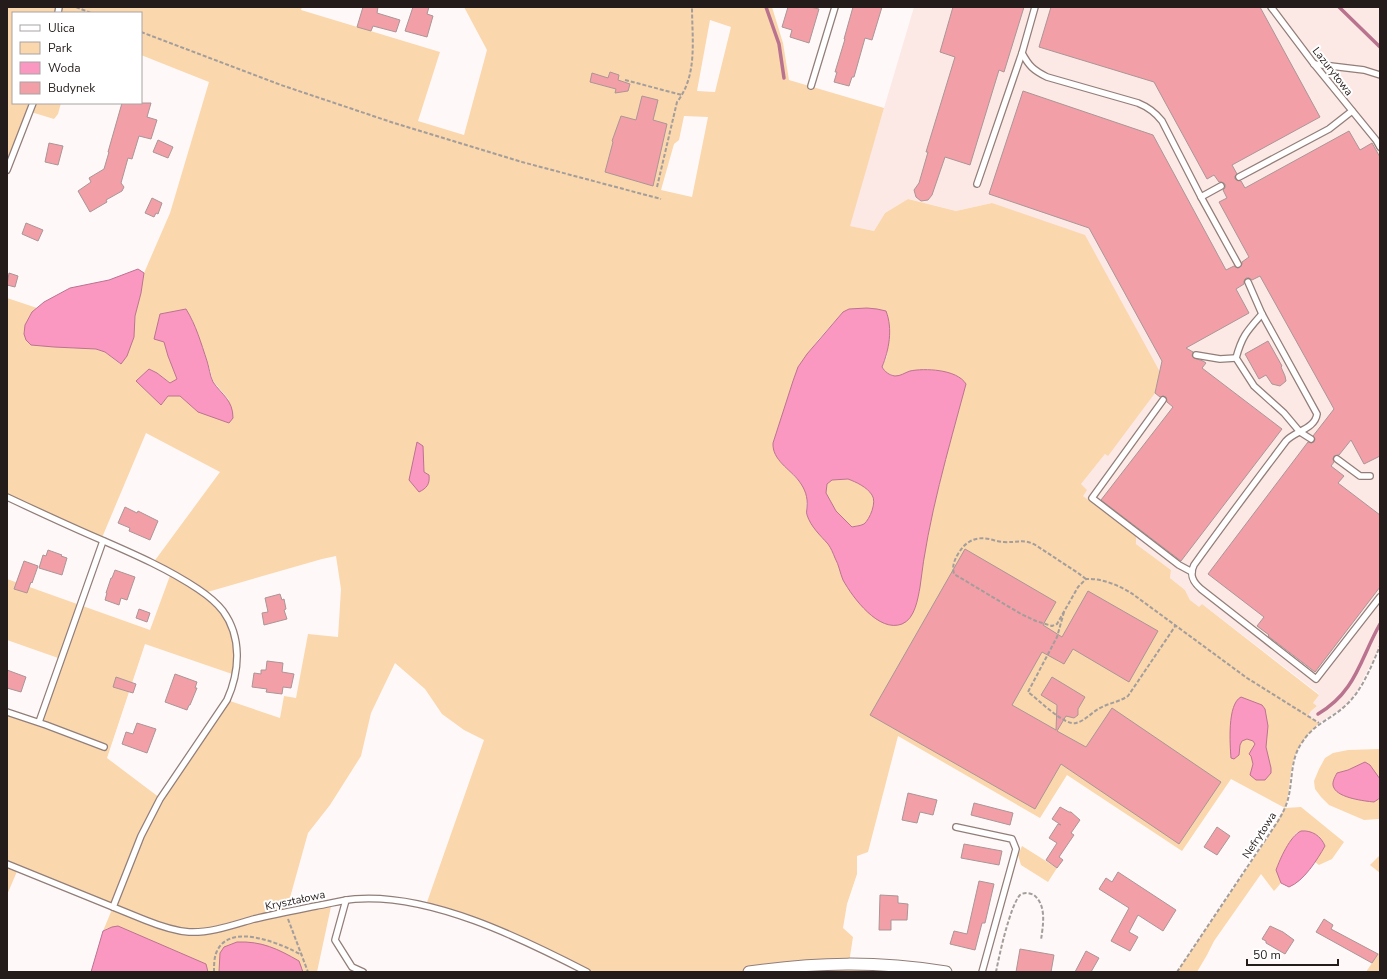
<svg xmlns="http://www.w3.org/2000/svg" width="1387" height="979" font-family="'Nunito Sans',sans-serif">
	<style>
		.built { fill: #fce9e5 }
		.green { fill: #fad7ad; fill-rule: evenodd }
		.water { fill: #fb98c1; stroke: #ba738f; fill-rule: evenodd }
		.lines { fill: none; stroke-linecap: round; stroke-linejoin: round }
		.stream { stroke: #ba738f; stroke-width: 3.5 }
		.building { fill: #f39fa7; stroke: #ab9596 }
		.service-casing { stroke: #927e79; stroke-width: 8 }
		.minor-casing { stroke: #927e79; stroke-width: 13 }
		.path { stroke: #a39d9b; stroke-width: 2; stroke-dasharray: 4 2; stroke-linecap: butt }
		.service { stroke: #fff; stroke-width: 5.5 }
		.minor { stroke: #fff; stroke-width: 11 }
		.labels { text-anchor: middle; stroke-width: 4; stroke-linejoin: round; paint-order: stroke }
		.street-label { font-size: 11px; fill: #241c1a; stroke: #fff }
	</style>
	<rect width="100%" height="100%" fill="#fef9f8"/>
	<path class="built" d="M914,7H1380V646L1356,693L1344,707L1319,723L1308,716L1311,711L1317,706L1313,703L1319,694L1202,604L1199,608L1190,600L1185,590L1170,578L1171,570L1136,544L1083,496L1080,485L1105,454L1108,456L992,203L956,211L908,199L885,213L874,231L849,226Z"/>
	<g class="green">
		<path d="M7,7H302L301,10L440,52L418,121L464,135L487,50L464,7H772L783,43L789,80L884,108L850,226L874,231L885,213L908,199L956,211L992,203L1085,235L1160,372L1155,393L1108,456L1105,454L1081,484L1087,490L1083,496L1136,536V544L1171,570L1170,578L1185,590L1190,600L1199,607L1202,604L1319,695L1313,703L1317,706L1311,711L1308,716L1319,723C1308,734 1297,746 1293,762C1289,777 1290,793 1285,808L1301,807L1344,842L1332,859L1319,865L1315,862L1325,846C1321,834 1307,828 1296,833C1286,849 1272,865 1281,883L1274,891L1261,874L1214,941L1207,955L1197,972H1177L1269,836L1285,808L1231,779L1182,851L1067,775L1040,818L898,736L868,852L857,856V874L847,904L843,928L853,937L849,963L946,972H587L497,930L426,905L484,740L464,730L442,714L425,689L395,663L371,713L361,756L330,805L308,833L286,912L332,902L317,972H303L302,967L220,959V966L219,972H208L206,964L165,947L108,928L103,931L113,907L18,869L7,895V712L39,722L61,659L7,640V579L150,630L171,573L153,563L220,472L146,433L101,540L7,497V298L37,308C29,315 26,323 24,334L78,347L96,349L105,352L120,364L134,337L135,316L141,293L144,273L170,213L209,82L141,55V13H13V103H61L58,114L54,119L31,112L7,170ZM710,20L731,27L715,92L697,91ZM684,116L708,117L692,197L661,190L674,144L679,140ZM186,309L192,319L208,363L213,381L229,400L198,412L180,396H168L161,405L136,381L149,369L157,373L171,383L177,379L168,356L160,314ZM843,312L889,330L887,356L882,367L885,372L895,376H901L908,372L929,369L966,384L945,461L924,550L918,596L843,579L838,563L829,545L814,528L806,514L807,496L805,489L798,480L779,460L773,443L798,367L818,340ZM336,556L341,589L338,637L308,634L296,698L284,696L280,718L227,700L160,798L107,758L145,644L235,675V637L223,610L204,593L322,559Z"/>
		<path d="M848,479C857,483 867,487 872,495C877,502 870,519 864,524C860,526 856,526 852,527L836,511L826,493L827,484L831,480Z"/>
		<path d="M1380,749V779L1370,765L1365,763L1348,770L1337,773L1379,800L1380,798L1379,819L1364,820L1329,805L1321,797L1315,789L1314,781L1319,769L1325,758L1333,753L1348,750Z"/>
		<path d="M1022,846L1057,868L1048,882L1021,865L1018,855Z"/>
		<path d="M1380,855V873L1370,865Z"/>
		<path d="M1380,951V972H1366Z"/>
	</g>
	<g class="water">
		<path d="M138,269L144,273L141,293L135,316L134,337L127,356L121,364L105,352L96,349L54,347L31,345L26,340L24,334L25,325L32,312L44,302L70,288L109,280Z"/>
		<path d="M867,308L877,309L886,311C893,329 889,350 882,367C885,372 889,375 895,376C901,376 904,373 910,371C924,368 957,369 966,384C948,451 928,518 920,587C918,598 915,619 902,624C879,633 853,598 843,580C840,573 839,565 835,558C833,553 831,548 828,544C820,535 811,527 807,515C806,512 807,510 807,507C808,497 805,489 799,481C790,469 772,460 773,443L793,381L798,367L807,354L843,312L849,309ZM848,479C856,482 867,487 872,495C877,502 870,519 864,524C860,526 856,526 852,527L836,511L826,493L827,484L832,480Z"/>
		<path d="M186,309C196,325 201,343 207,361C209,367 210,376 213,382C222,395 233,400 233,418L229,423L198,412L180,396H168L161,405L136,381L149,369L157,373L170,383L177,379L168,356L164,342L154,339L160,314Z"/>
		<path d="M417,442L423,446L424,472L429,475C430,484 427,488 419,492L409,480Z"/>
		<path d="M1241,697L1262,705L1265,709L1268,726L1266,747L1271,768V773L1265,780H1256L1250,775L1253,764L1251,756L1249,754L1255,744L1253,741L1247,739L1242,741L1240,745L1239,755L1234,759L1231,758C1230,745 1227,704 1241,697Z"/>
		<path d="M1365,762L1370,765L1380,779V798L1374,802C1364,801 1339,798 1334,788C1331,783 1335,777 1337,773L1348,770Z"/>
		<path d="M1301,831C1312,830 1321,836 1325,846C1317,860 1304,881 1289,887L1281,883L1276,870C1280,859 1290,836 1301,831Z"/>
		<path d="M118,926L206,964L208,972H91L103,931L112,927Z"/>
		<path d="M237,942C262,941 278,949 299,961L303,972H219L220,953L224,947Z"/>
	</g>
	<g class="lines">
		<g class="stream">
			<path d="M766,7L779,44L784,78"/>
			<path d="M1339,7L1380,47"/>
			<path d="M1318,714C1356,692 1360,659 1380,624"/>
		</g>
	</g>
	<g class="building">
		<path d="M363,7H378L377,13L400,20L396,32L373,26L371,31L357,27Z"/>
		<path d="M413,7H429L427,14L433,16L427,37L405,31Z"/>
		<path d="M788,7H810L819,9L809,43L790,37L792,30L782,27Z"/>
		<path d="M853,7H882L872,40L865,38L854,77H852L849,86L834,82L837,72H835L845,39H844Z"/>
		<path d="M953,7H1024L1004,72L999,70L970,165L945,157L932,195L928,200L921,201L916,197L914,190L919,183L928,152H926L955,57L940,52Z"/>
		<path d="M1051,7H1260L1320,117L1232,165L1237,174L1235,176V179L1241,181L1245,188L1349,131L1360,150L1372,143L1380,157V456L1364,464L1351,440L1339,455L1334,456L1333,459L1334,462L1331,466L1344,476L1338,483L1380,515V587L1315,672L1268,636L1269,635L1257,626L1264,617L1208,574L1308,442L1311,443L1314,442L1315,439L1313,436L1334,409L1260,276L1252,280L1249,278H1246L1244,281V284L1236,289L1249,313L1186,348L1193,352L1192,356L1194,358L1203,361L1206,363L1202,368L1282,429L1181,561L1101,500L1173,407L1167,402L1166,397L1163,396L1160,397L1155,393L1162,361L1089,228L989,194L1023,91L1153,135L1226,270L1234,266L1238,268L1240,267L1242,264V262L1249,257L1219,202L1227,198L1223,190L1225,188V184L1221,182H1219L1214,175L1207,179L1154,82L1039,47Z"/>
		<path d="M610,72L619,75L618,80L630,84L628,91L615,93L616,89L590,82L592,73L608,78Z"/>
		<path d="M642,96L658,100L653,120L667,124L653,186L605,172L613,142L612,141L621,116L636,120Z"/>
		<path d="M122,103H151L147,117L157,120L151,139L139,136L132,159L128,158L121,183L124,187L122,191L106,200L107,202L90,212L78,191L91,182L89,178L104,169L109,152H108Z"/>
		<path d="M158,140L173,147L168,158L153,152Z"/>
		<path d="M49,143L63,146L58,165L45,162Z"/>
		<path d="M152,198L162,203L158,214L156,213L154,217L145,213Z"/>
		<path d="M26,223L43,230L38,241L22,234Z"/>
		<path d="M9,273L18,276L15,287L7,285Z"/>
		<path d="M1268,341L1282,366L1281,367L1285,376L1286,381L1280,386L1272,384L1266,375L1259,379L1245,354Z"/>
		<path d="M125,507L137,513L138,511L158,521L150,540L129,531L130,528L118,523Z"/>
		<path d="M965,549L1056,602L1043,625L1062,637L1088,591L1158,631L1129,682L1073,649L1064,664L1042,652L1012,705L1056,730L1057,705L1041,695L1052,677L1085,697L1078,709V715L1074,718L1066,716L1057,731L1086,747L1112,708L1221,782L1179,844L1061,764L1035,809L870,715Z"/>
		<path d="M48,550L62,555L61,556L67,558L62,575L39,568L43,555L46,556Z"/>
		<path d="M24,561L38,566L32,583L31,582L27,593L14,589Z"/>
		<path d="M115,570L135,577L127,600L121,598L119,605L105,600L107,593H106L111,578H112Z"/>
		<path d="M280,594L282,600L284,599L286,609L284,610L287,619L264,625L262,613L268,612L265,598Z"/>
		<path d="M139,609L150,613L147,622L136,618Z"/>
		<path d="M267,661L283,663L282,672L294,674L291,688L283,687L282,694L266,692L267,689L252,687L254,673L261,674V670H266Z"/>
		<path d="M7,670L26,677L21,692L7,688Z"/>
		<path d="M175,674L197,682L195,688H197L190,705H189L187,710L165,702Z"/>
		<path d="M116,677L136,684L133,693L113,687Z"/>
		<path d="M137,723L156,729L147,753L122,744L126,732L133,734Z"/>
		<path d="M908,793L937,800L933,815L920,812L917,823L902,820Z"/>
		<path d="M974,803L1013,813L1010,825L971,815Z"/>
		<path d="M1060,807L1069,812H1071L1080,820L1071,833L1074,835L1059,857L1063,860L1057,868L1046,860L1057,843L1049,838L1058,824L1061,825L1052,819Z"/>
		<path d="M1217,827L1230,836L1217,855L1204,847Z"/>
		<path d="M964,844L1002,851L999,865L961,858Z"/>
		<path d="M1118,872L1176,910L1163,931L1138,915L1129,932L1138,937L1130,951L1111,941L1129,908L1099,889L1106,878L1112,882Z"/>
		<path d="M979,881L994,884L985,923H982L975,950L950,944L954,931L967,934Z"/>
		<path d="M880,895L898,896V903L908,904L907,920H891V930H879Z"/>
		<path d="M1324,919L1333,925L1331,929L1378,954L1372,963L1316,932Z"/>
		<path d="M1270,926L1283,932L1294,940L1285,954L1266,943V941L1262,939Z"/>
		<path d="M1020,949L1054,955L1051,972H1016Z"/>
		<path d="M1086,951L1099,958L1091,972H1075Z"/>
	</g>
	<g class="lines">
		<defs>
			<g id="service">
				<path d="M1035,7L1022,53C1029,66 1033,70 1047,77L1138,103C1148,107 1155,112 1162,121L1201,197L1238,264"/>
				<path d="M1271,7L1314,64L1376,140L1380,147"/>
				<path d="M58,13L59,7"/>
				<path d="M1314,64L1364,70L1380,75"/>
				<path d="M811,86L835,7"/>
				<path d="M7,170L33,103"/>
				<path d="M1239,177L1329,129L1352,111"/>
				<path d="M977,184L1022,53"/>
				<path d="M1201,197L1221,186"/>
				<path d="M1248,282L1262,314L1317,414C1315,429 1295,431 1286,441C1255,482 1224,523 1194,565C1189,575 1193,582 1201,589L1316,679L1380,597"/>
				<path d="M1262,314C1247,331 1242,336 1236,358L1254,386L1284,413L1300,432L1311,439"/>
				<path d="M1196,355L1220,359L1236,358"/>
				<path d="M1163,400L1092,498L1179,565L1192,572"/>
				<path d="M1337,459L1360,476H1370"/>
				<path d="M7,497C39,512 71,527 104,541C136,555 168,569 198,589C207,595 216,602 223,611C242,637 240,671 227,700L160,799L141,836L113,907"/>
				<path d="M7,712L46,725L104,747"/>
				<path d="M39,722L103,541"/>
				<path d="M956,827L1012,839L1016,849L982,972"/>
				<path d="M7,864L145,920C160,926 174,931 189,932C211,933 233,925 254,919C275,914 296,910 316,906C329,904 342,900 355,899C430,893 521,938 587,972"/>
				<path d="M346,900L335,940L352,967L363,972"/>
			</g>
			<path id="minor" d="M749,972C818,962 877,961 946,972"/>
		</defs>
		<use href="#service" class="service-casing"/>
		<use href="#minor" class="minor-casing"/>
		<g class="path">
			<path d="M76,7L91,13"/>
			<path d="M141,32L281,85L394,123L522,162L661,199"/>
			<path d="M625,80L682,95"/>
			<path d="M657,187L677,102C698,75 692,39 692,7"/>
			<path d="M1086,579L1078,573L1037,546C1024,538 1018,543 1004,542C999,542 994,540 989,539C975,536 965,542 958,554C954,561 952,566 954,574L959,577L1021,614L1036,621L1052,626L1057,624L1078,587L1086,579C1102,578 1121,586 1134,595L1247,678L1319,723"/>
			<path d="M1064,612L1057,637L1028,692C1038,699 1064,726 1076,723C1085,721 1092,712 1100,708C1109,703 1119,702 1128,696L1176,625"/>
			<path d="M288,919L308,972"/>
			<path d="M214,972C214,965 214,957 217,951C231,921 283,945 302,955"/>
			<path d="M996,972C999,956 1010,906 1020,895C1024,892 1030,893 1034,895C1047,906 1043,925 1041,940"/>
			<path d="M1177,972L1278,821C1282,814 1286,807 1288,799C1293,780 1290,761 1301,744C1314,723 1329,721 1345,706C1362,691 1371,667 1380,646"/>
		</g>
		<use href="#service" class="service"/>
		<use href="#minor" class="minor"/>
	</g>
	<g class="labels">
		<g class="street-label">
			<text transform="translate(1333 71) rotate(52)" y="4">Lazurytowa</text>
			<text transform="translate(1259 835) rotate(-57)" y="4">Nefrytowa</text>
			<text transform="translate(295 900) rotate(-12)" y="4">Kryształowa</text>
		</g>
	</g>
	<rect width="1387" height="979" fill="none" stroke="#241c1a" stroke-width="16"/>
	<rect x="12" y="12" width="130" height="92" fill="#ffffff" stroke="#a7a4a3"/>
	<rect x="20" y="25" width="20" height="6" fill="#ffffff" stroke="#a7a4a3"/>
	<text x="48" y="32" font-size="12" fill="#241c1a">Ulica</text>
	<rect x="20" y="42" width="20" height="12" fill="#fad7ad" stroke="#a7a4a3"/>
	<text x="48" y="52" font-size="12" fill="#241c1a">Park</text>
	<rect x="20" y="62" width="20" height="12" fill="#fb98c1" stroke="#a7a4a3"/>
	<text x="48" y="72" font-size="12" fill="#241c1a">Woda</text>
	<rect x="20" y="82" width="20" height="12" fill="#f39fa7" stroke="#a7a4a3"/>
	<text x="48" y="92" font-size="12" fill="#241c1a">Budynek</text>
	<path d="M1247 959v6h91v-6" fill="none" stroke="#241c1a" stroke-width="2"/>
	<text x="1253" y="959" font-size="12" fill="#241c1a" stroke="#ffffff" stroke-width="3" paint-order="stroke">50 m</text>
</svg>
